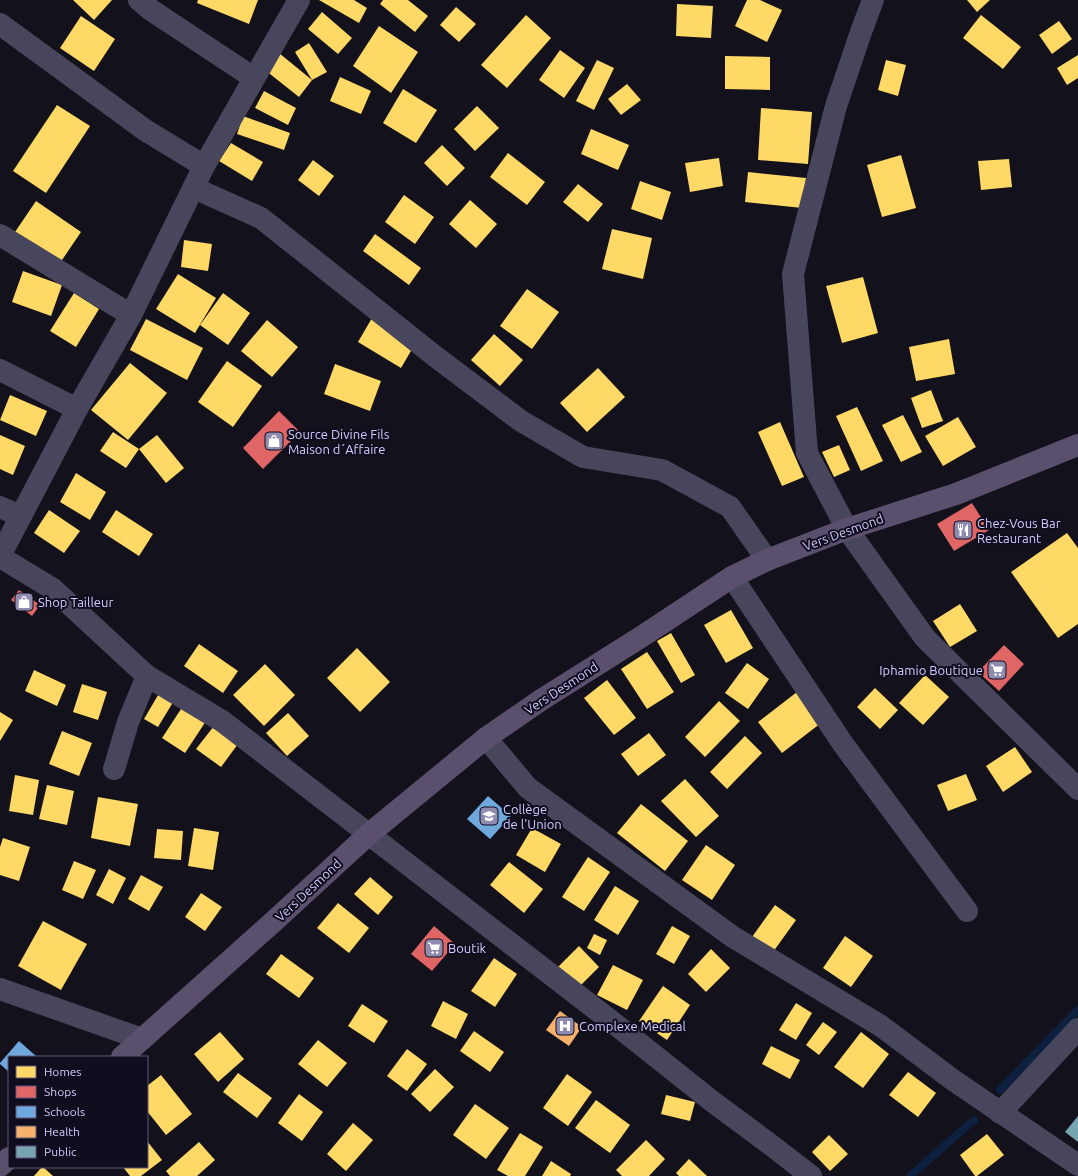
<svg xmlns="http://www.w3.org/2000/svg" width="1078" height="1176" font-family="Ubuntu,sans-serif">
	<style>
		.homes { fill: #ffd966 }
		.shops { fill: #e06666 }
		.schools { fill: #6fa8dc }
		.health { fill: #f6b26b }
		.public { fill: #76a5af }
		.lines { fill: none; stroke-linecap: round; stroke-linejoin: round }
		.stream { stroke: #0e203f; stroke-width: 8 }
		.minor { stroke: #47465c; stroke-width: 22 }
		.major { stroke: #5a4f6d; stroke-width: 22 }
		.labels { text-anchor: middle; stroke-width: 4; stroke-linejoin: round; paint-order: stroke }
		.poi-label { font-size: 13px; fill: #d2ccfe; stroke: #100d1f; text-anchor: start }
		.street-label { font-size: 13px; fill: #d2ccfe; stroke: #100d1f }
	</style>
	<rect width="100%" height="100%" fill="#13111b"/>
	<g class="homes">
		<path d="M73,0H112L94,20Z"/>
		<path d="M198,0H258L249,24L197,3Z"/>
		<path d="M319,0H354L367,8L359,23Z"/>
		<path d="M383,0H408L428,16L415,32L380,4Z"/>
		<path d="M747,0H760L782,10L767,42L735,26Z"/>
		<path d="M967,0H990L977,12Z"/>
		<path d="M677,4L713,6L711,38L676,36Z"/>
		<path d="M456,7L476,24L459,42L440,25Z"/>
		<path d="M322,12L352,38L338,54L308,29Z"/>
		<path d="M526,15L551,38L507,88L481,65Z"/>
		<path d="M981,15L1021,47L1003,69L963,38Z"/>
		<path d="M81,16L115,39L94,71L60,48Z"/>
		<path d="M1059,21L1072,39L1052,54L1039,35Z"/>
		<path d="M379,26L418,52L391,93L353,66Z"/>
		<path d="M309,43L327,72L312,80L295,52Z"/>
		<path d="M560,50L585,68L564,98L539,80Z"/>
		<path d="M279,53L312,80L299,97L265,70Z"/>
		<path d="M1078,55V78L1067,85L1057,68Z"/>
		<path d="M725,56L770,57V90L725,89Z"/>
		<path d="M597,60L614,68L594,110L576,101Z"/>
		<path d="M886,60L906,65L898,96L878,90Z"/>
		<path d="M340,77L371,91L361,114L330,101Z"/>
		<path d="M627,84L641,100L621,115L608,99Z"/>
		<path d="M403,89L437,110L416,143L383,123Z"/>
		<path d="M264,91L296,108L288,125L255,108Z"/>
		<path d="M57,105L90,126L46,193L13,171Z"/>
		<path d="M477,106L499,128L475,151L454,129Z"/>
		<path d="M761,108L812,112L808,164L758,160Z"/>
		<path d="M243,116L290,133L284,150L237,134Z"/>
		<path d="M591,129L629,145L618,170L581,154Z"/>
		<path d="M231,143L263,162L252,181L219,161Z"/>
		<path d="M442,145L465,168L447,186L424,163Z"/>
		<path d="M508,153L545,182L527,205L490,177Z"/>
		<path d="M901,155L916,208L882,217L867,165Z"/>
		<path d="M719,158L723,186L690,192L685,163Z"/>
		<path d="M1009,159L1012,187L981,190L978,161Z"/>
		<path d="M313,160L334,176L319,196L298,180Z"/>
		<path d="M748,172L806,178L802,208L745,202Z"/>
		<path d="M640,181L671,192L662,220L631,209Z"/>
		<path d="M578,184L603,204L588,222L563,202Z"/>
		<path d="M404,195L434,217L415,244L385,222Z"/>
		<path d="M470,200L497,224L476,248L449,224Z"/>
		<path d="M36,201L81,232L60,263L15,232Z"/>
		<path d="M612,229L652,238L643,279L602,269Z"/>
		<path d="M375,234L421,268L409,285L363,251Z"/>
		<path d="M184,240L212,244L208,271L181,267Z"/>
		<path d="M23,271L62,285L51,316L12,302Z"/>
		<path d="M178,274L216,298L195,333L156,309Z"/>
		<path d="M863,277L878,333L842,343L826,286Z"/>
		<path d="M527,289L559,312L532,349L500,326Z"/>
		<path d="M74,293L99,309L76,347L50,331Z"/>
		<path d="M223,293L250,313L228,345L200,325Z"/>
		<path d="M372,318L415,344L401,368L358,342Z"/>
		<path d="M146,319L203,348L187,380L130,350Z"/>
		<path d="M267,320L298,347L272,377L241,351Z"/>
		<path d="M494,334L523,360L500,386L471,360Z"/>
		<path d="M949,339L955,374L916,381L909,347Z"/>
		<path d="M227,361L262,386L233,427L198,402Z"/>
		<path d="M130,363L167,393L128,440L91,410Z"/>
		<path d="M335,364L381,381L370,411L324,394Z"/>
		<path d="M598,368L625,397L587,432L560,403Z"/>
		<path d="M931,390L943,421L922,428L911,398Z"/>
		<path d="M10,395L47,411L36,436L0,420Z"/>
		<path d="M857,407L883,461L861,471L836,416Z"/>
		<path d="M903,415L922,452L901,462L882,425Z"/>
		<path d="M958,417L976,447L943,466L925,436Z"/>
		<path d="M780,422L804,477L782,486L758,432Z"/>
		<path d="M113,432L139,449L157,435L184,468L166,483L139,449L126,468L100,451Z"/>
		<path d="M0,435L25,446L13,475L0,469Z"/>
		<path d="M839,445L850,470L834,477L822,452Z"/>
		<path d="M76,473L106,492L90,520L60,502Z"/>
		<path d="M49,510L80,531L64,553L34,533Z"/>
		<path d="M116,510L153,534L139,556L102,532Z"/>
		<path d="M1067,533L1078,548V624L1058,638L1011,572Z"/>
		<path d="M960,604L977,631L950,647L933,621Z"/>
		<path d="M731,610L753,648L726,663L704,625Z"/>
		<path d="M671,633L695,675L681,683L657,641Z"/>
		<path d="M199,644L238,671L223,693L184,666Z"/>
		<path d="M357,648L390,682L360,712L327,678Z"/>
		<path d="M647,652L674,692L647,709L621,669Z"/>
		<path d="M747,663L769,679L748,709L725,693Z"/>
		<path d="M265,664L295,695L264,726L233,695Z"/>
		<path d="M34,670L66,685L57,706L25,691Z"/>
		<path d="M925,675L949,697L923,725L899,703Z"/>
		<path d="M607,680L636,718L614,735L584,698Z"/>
		<path d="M82,684L107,692L98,720L73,712Z"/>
		<path d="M875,688L898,710L880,729L857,707Z"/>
		<path d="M161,690L175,699L158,727L144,719Z"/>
		<path d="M797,692L821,723L782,753L758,722Z"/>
		<path d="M719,701L740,721L705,757L685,737Z"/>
		<path d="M185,703L208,718L185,753L162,738Z"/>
		<path d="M0,712L13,720L0,741Z"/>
		<path d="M288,713L309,736L287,756L266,733Z"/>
		<path d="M214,726L238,744L221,767L196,749Z"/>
		<path d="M62,731L92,743L79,776L49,764Z"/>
		<path d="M649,733L666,755L638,776L621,754Z"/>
		<path d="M745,736L762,753L727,789L710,772Z"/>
		<path d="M1015,747L1032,772L1003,792L986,766Z"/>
		<path d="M966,774L977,800L948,811L937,785Z"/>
		<path d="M15,775L39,780L33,815L9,811Z"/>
		<path d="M685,779L719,816L696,837L661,801Z"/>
		<path d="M47,785L74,791L67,825L39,819Z"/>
		<path d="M98,797L138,804L130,846L91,838Z"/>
		<path d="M641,804L688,841L665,871L617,833Z"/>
		<path d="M194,828L219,832L213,870L188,866Z"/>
		<path d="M532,828L561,844L545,872L516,855Z"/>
		<path d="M157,829L183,831L181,860L154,858Z"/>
		<path d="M3,838L30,847L19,881L0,875V847Z"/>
		<path d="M706,845L735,865L712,900L682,880Z"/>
		<path d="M588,857L610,872L584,911L562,897Z"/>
		<path d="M74,861L96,870L83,899L62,890Z"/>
		<path d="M509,862L543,889L524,913L490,885Z"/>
		<path d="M109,869L126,878L113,904L96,895Z"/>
		<path d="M141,875L163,887L149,911L128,899Z"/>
		<path d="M370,877L393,897L378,915L354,894Z"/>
		<path d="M615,886L639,901L618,935L594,920Z"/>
		<path d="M201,893L222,907L205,931L185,917Z"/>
		<path d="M338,903L369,928L349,953L317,928Z"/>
		<path d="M775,905L796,920L773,952L752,937Z"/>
		<path d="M43,921L87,944L61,990L18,966Z"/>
		<path d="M672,926L690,936L674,964L656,954Z"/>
		<path d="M594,934L607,940L600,955L587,948Z"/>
		<path d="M845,936L873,956L851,987L823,968Z"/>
		<path d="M579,946L599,967L577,989L556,969Z"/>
		<path d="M711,949L730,968L706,992L688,974Z"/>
		<path d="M281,954L314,978L299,998L266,974Z"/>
		<path d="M494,958L517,974L495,1007L471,991Z"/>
		<path d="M613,965L643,980L627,1010L597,995Z"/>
		<path d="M663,986L690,1005L667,1040L639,1021Z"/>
		<path d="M443,1001L468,1014L456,1039L431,1026Z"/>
		<path d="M796,1003L812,1013L796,1040L779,1030Z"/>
		<path d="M362,1004L388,1021L374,1043L348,1026Z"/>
		<path d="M823,1022L837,1032L819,1055L806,1045Z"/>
		<path d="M474,1031L504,1052L490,1072L460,1051Z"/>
		<path d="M220,1032L244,1059L218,1082L194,1054Z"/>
		<path d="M861,1032L889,1054L863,1088L834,1067Z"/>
		<path d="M318,1040L347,1063L327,1087L298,1064Z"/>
		<path d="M771,1046L800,1060L790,1079L762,1064Z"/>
		<path d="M407,1049L427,1064L407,1091L387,1076Z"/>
		<path d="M435,1069L454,1087L430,1112L411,1094Z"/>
		<path d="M908,1072L936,1093L918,1117L889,1095Z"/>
		<path d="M238,1073L272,1098L257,1118L223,1092Z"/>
		<path d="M567,1074L592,1092L568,1126L543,1108Z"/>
		<path d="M161,1075L192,1114L166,1135L147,1111V1086Z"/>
		<path d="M299,1094L323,1112L302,1141L278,1123Z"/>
		<path d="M666,1095L695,1102L690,1121L661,1114Z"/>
		<path d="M596,1100L630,1125L610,1153L575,1128Z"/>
		<path d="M475,1104L509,1128L486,1159L453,1135Z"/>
		<path d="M353,1123L373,1140L346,1171L327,1154Z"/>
		<path d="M520,1133L543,1147L525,1176H508L497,1170Z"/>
		<path d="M987,1134L1004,1155L977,1176H975L960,1155Z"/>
		<path d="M829,1135L848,1154L830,1171L812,1152Z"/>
		<path d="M646,1140L665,1159L649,1176H622L616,1170Z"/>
		<path d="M147,1141L162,1160L141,1176H130L123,1167H147Z"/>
		<path d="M199,1142L215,1160L197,1176H170L166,1171Z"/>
		<path d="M689,1159L707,1176H679L676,1173Z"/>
		<path d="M551,1161L571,1174L570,1176H542Z"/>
		<path d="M42,1167H43L53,1176H34Z"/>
	</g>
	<g class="shops">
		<path d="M279,411L300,432L263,469L243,448Z"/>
		<path d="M972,503L989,530L954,551L937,524Z"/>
		<path d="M19,590L40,605L32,616L11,600Z"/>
		<path d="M1004,645L1024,664L999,691L978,672Z"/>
		<path d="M434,926L455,944L432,971L411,954Z"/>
	</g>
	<g class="schools">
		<path d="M488,796L511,816L490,839L467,819Z"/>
		<path d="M19,1041L37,1057H9V1072L0,1064V1063Z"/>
	</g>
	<path class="health" d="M560,1011L582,1027L569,1046L546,1030Z"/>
	<path class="public" d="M1078,1116V1142L1065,1132Z"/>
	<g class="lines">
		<g class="stream">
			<path d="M1000,1090L1078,1010"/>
			<path d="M910,1176L974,1120"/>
		</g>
		<g class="minor">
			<path d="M139,0L151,10L254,78"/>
			<path d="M873,0L861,32L836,106L793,274L807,453L847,529L925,638L1078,789"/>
			<path d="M0,24L145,130L204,166"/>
			<path d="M194,188L261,218L436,357L521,421L583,457L662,470L730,507L767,560"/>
			<path d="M0,235L131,315"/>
			<path d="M0,370L77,409"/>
			<path d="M0,507L21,516"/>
			<path d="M0,556L77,409L131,315L204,166L299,0"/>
			<path d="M0,557L53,589L147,676"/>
			<path d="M732,577L843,744L967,911"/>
			<path d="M486,738L528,788L733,937L881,1026L953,1080L1078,1165"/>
			<path d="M114,769L128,722L147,676L222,721L615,1024L713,1102L771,1145L811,1176"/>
			<path d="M0,989L142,1039"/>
			<path d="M1000,1113L1078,1029"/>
		</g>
		<g class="major">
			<path d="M122,1057L272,923L369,834L486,738L541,700L641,637L732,577L767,560L847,529L956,494L1078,445"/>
			<path d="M0,1166L9,1158"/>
		</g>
	</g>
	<defs>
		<symbol id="shop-square" viewBox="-11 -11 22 22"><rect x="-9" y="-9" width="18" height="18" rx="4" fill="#8f8baf" stroke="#100d1f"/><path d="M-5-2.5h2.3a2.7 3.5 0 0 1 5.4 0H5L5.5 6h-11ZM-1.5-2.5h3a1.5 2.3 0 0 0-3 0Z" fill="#fff"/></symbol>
		<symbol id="restaurant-square" viewBox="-11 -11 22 22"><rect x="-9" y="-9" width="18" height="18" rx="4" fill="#8f8baf" stroke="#100d1f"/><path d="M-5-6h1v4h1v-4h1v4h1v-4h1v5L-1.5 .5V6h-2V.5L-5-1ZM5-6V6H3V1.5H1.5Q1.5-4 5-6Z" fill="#fff"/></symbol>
		<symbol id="supermarket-square" viewBox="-11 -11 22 22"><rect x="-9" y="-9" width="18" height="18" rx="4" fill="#8f8baf" stroke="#100d1f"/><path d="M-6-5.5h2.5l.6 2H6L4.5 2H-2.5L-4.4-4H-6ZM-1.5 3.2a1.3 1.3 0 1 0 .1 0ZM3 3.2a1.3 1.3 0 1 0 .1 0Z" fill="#fff"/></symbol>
		<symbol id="school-square" viewBox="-11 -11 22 22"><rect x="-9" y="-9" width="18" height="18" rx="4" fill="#8f8baf" stroke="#100d1f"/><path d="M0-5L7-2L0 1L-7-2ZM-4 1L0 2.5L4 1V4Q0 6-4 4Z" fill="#fff"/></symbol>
		<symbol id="hospital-square" viewBox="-11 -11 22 22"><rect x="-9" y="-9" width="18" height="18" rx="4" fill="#8f8baf" stroke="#100d1f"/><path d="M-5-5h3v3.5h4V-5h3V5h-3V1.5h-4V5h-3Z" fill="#fff"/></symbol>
	</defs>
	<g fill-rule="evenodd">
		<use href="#shop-square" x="263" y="430" width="22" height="22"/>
		<use href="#restaurant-square" x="952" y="519" width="22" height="22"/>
		<use href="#shop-square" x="13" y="591" width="22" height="22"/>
		<use href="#supermarket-square" x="986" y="659" width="22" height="22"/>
		<use href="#school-square" x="478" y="805" width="22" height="22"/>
		<use href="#supermarket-square" x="423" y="937" width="22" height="22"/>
		<use href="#hospital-square" x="554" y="1015" width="22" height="22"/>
	</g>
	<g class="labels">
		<g class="poi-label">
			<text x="288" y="439">Source Divine Fils<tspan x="288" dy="15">Maison d´Affaire</tspan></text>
			<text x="977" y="528">Chez-Vous Bar<tspan x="977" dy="15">Restaurant</tspan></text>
			<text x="38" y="607">Shop Tailleur</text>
			<text x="983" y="675" text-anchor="end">Iphamio Boutique</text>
			<text x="503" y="814">Collège<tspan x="503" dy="15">de l'Union</tspan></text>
			<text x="448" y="953">Boutik</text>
			<text x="579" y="1031">Complexe Medical</text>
		</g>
		<g class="street-label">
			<text transform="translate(843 532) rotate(-20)" y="5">Vers Desmond</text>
			<text transform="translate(561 688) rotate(-33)" y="5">Vers Desmond</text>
			<text transform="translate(308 890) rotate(-43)" y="5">Vers Desmond</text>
		</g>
	</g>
	<rect x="8" y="1056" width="140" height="112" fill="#100d1f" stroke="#5e5978"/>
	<rect x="16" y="1066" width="20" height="12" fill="#ffd966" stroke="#5e5978"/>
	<text x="44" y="1076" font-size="12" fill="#d2ccfe">Homes</text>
	<rect x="16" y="1086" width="20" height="12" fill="#e06666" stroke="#5e5978"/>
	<text x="44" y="1096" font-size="12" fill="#d2ccfe">Shops</text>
	<rect x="16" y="1106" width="20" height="12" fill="#6fa8dc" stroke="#5e5978"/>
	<text x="44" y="1116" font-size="12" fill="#d2ccfe">Schools</text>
	<rect x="16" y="1126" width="20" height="12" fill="#f6b26b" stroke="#5e5978"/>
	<text x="44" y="1136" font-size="12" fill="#d2ccfe">Health</text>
	<rect x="16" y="1146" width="20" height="12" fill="#76a5af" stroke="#5e5978"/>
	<text x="44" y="1156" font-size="12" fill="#d2ccfe">Public</text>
</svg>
